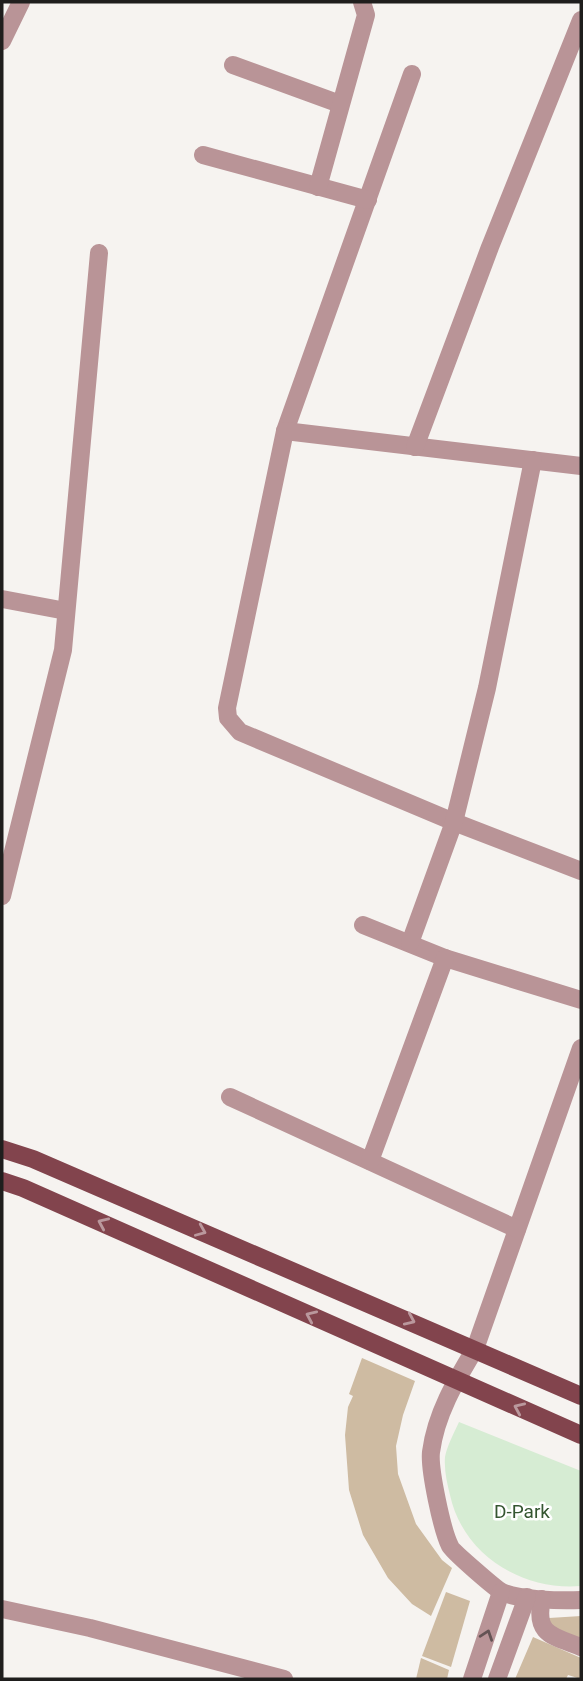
<svg xmlns="http://www.w3.org/2000/svg" width="583" height="1681" font-family="Roboto,sans-serif">
	<style>
		.green { fill: #d6ecd3 }
		.building { fill: #cebba2 }
		.lines { fill: none; stroke-linecap: round; stroke-linejoin: round }
		.minor { stroke: #b99497; stroke-width: 18 }
		.major { stroke: #82444d; stroke-width: 18 }
		.oneway { stroke: #ba989d }
		.oneway2 { stroke: #645354 }
		.labels { text-anchor: middle; stroke-width: 5; stroke-linejoin: round; paint-order: stroke }
		.park-label { font-size: 19px; fill: #355631; stroke: #fff }
	</style>
	<rect width="100%" height="100%" fill="#f6f3f0"/>
	<path class="green" d="M459,1422L581,1471V1586C522,1591 463,1555 450,1495C447,1483 444,1470 445,1457C447,1446 454,1433 459,1422Z"/>
	<g class="building">
		<path d="M362,1358L415,1381L403,1415L396,1446L398,1474L416,1524L442,1560L452,1568L431,1616L412,1604L388,1578L363,1535L349,1490L345,1435L348,1407L353,1396L349,1394Z"/>
		<path d="M446,1592L470,1601L451,1667L422,1656Z"/>
		<path d="M581,1616V1644L549,1628V1618Z"/>
		<path d="M533,1637L581,1658V1679L568,1675L566,1679H515Z"/>
		<path d="M421,1658L449,1670L447,1679H416Z"/>
	</g>
	<g class="lines">
		<g class="minor">
			<path d="M2,41L21,2"/>
			<path d="M233,65L340,104"/>
			<path d="M412,74L285,431L227,708L228,718L240,732L454,822L581,871"/>
			<path d="M203,155L368,200"/>
			<path d="M318,187L366,15L362,2"/>
			<path d="M285,431L581,466"/>
			<path d="M415,447L490,247L581,20"/>
			<path d="M2,599L66,611"/>
			<path d="M2,896L63,650L99,253"/>
			<path d="M363,925L445,958L581,1000"/>
			<path d="M410,943L454,822L487,688L533,460"/>
			<path d="M581,1048L475,1349C455,1382 436,1414 431,1452C429,1469 442,1530 450,1546C452,1551 496,1589 502,1592C518,1600 562,1601 581,1600"/>
			<path d="M230,1097L517,1229"/>
			<path d="M370,1161L445,958"/>
			<path d="M542,1599C534,1635 553,1636 581,1647"/>
			<path d="M2,1609L90,1628L284,1679"/>
			<path d="M472,1679L501,1592"/>
			<path d="M497,1679L527,1597"/>
		</g>
		<g class="major">
			<path d="M2,1149L33,1159L581,1396"/>
			<path d="M2,1181L23,1188L581,1435"/>
		</g>
	</g>
	<defs><path id="oneway-chevron" d="M-2-3.5L2.5 0L-2 3.5" fill="none" stroke-width="1.6" stroke-linecap="round" stroke-linejoin="round" transform="scale(1.75)"/></defs>
	<g class="oneway">
		<use href="#oneway-chevron" transform="translate(103 1223) rotate(-156)"/>
		<use href="#oneway-chevron" transform="translate(201 1231) rotate(23)"/>
		<use href="#oneway-chevron" transform="translate(311 1316) rotate(-156)"/>
		<use href="#oneway-chevron" transform="translate(410 1320) rotate(24)"/>
		<use href="#oneway-chevron" transform="translate(519 1408) rotate(-156)"/>
	</g>
	<use class="oneway2" href="#oneway-chevron" transform="translate(487 1635) rotate(-71)"/>
	<g class="labels">
		<g class="park-label">
			<text x="522" y="1518">D-Park</text>
		</g>
	</g>
	<rect width="583" height="1681" fill="none" stroke="#1f1e1d" stroke-width="7"/>
</svg>
